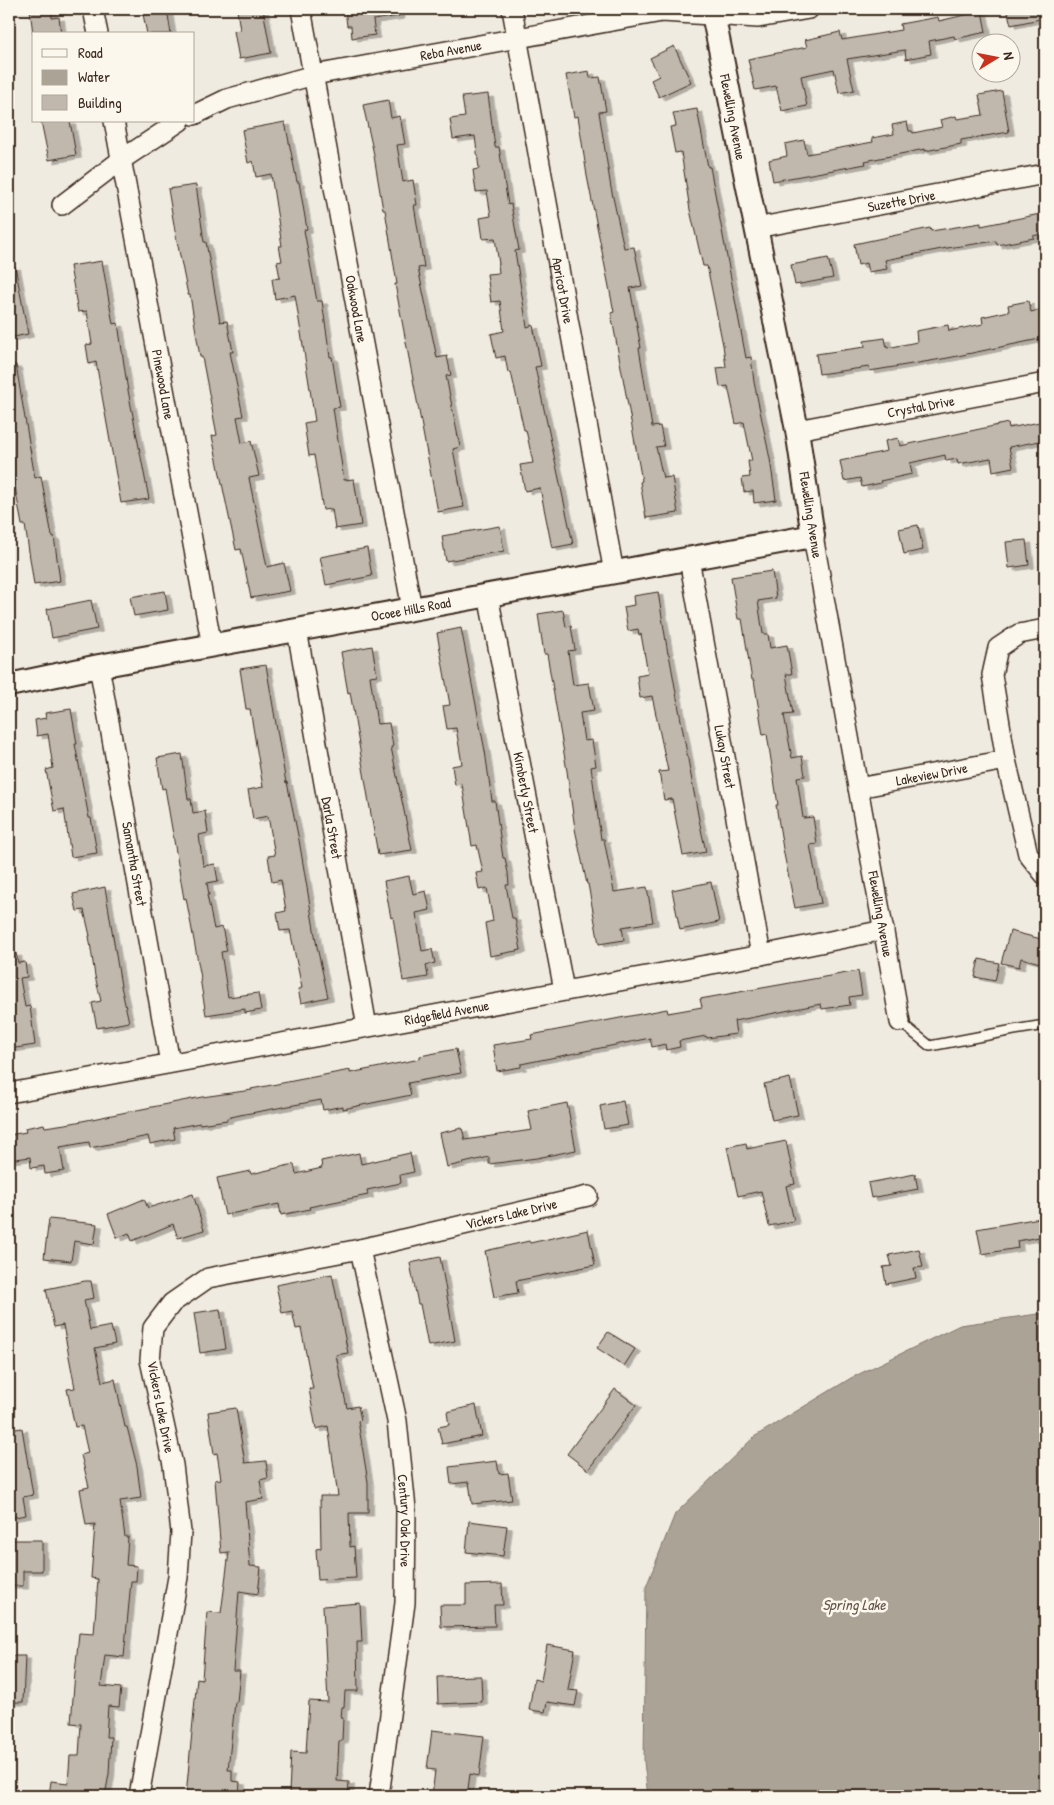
<svg xmlns="http://www.w3.org/2000/svg" width="1054" height="1805" font-family="'Patrick Hand',sans-serif">
	<style>
		.water { fill: #aca397; stroke: #7f7367 }
		.building { fill: #c0b8ad; stroke: #3b2a1e; filter: url(#shadow) }
		.lines { fill: none; stroke-linecap: round; stroke-linejoin: round }
		.service-casing { stroke: #3b2a1e; stroke-width: 12 }
		.minor-casing { stroke: #3b2a1e; stroke-width: 22 }
		.tertiary-casing { stroke: #3b2a1e; stroke-width: 26 }
		.service { stroke: #fbf7ec; stroke-width: 9 }
		.minor { stroke: #fbf7ec; stroke-width: 19 }
		.tertiary { stroke: #fbf7ec; stroke-width: 22 }
		.labels { text-anchor: middle; stroke-width: 5; stroke-linejoin: round; paint-order: stroke }
		.street-label { font-size: 14px; fill: #3b2a1e; stroke: #fbf7ec }
		.water-label { font-size: 15px; font-style: italic; fill: #635448; stroke: #fbf7ec }
	</style>
	<defs>
		<filter id="shadow"><feDropShadow dx="5.5" dy="3" stdDeviation="0" flood-color="#0004"/></filter>
	</defs>
	<rect width="100%" height="100%" fill="#f0ebe0"/>
	<filter id="ink" filterUnits="userSpaceOnUse"><feTurbulence type="fractalNoise" baseFrequency=".02" numOctaves="2"/><feDisplacementMap in="SourceGraphic" scale="10" xChannelSelector="R" yChannelSelector="G"/><feConvolveMatrix kernelMatrix="1 2 1 2 8 2 1 2 1" color-interpolation-filters="sRGB"/></filter>
	<g filter="url(#ink)">
		<path class="water" d="M1045,1313V1796H648L644,1762L646,1587L675,1514L754,1437L851,1378L960,1325Z"/>
		<g class="building">
			<path d="M30,9H51L52,18L59,17L61,34H33Z"/>
			<path d="M142,9H167L171,34H147Z"/>
			<path d="M246,9H263L271,53L239,59L234,31L240,30L237,10Z"/>
			<path d="M345,9H399V16L373,20L375,35L352,38L351,26H347Z"/>
			<path d="M1007,9H1045V18L1011,25Z"/>
			<path d="M982,11L986,32L955,39L954,36L929,41L931,54L906,59L905,50L847,59L854,90L839,93L834,69L801,76L807,106L782,111L776,86L755,90L748,59L807,47L805,40L840,32L842,40L901,30L900,24L938,17L939,21Z"/>
			<path d="M674,46L691,82L659,97L651,80L659,76L650,58Z"/>
			<path d="M589,71L590,78L600,77L606,111L599,112L611,188L624,248L634,247L642,286L630,288L641,348H639L652,427L660,426L664,446L656,447L663,478L672,477L678,513L646,518L640,482L642,481L611,313L614,312L587,176L578,116L574,117L566,75Z"/>
			<path d="M1002,91L1009,132L961,140V144L925,151V149L865,161L866,164L773,181L769,160L787,156L785,144L804,140L807,154L873,142L872,138L894,134L892,125L907,122L909,131H912L913,133L942,127L940,120L956,116L957,119L983,115L979,95Z"/>
			<path d="M488,94L495,147H499L508,205L511,204L519,250L515,251L527,327L533,325L541,366L535,367L573,544L552,548L540,488L525,491L520,465L533,463L526,430H524L511,372L508,373L505,356L496,358L491,334L504,331L500,301L491,302L487,274L499,273L498,264H499L495,238L483,239L480,218L491,216L487,191L476,192L473,170L479,169L475,136L453,139L450,119L465,117L462,97Z"/>
			<path d="M388,100L391,118L400,116L405,144L397,145L403,182L413,180L417,205H414L424,267L418,268L437,358L447,356L451,375L446,376L460,447L453,449L464,507L438,512L395,284H397L385,210H383L373,150L363,105Z"/>
			<path d="M697,109L708,167H710L746,358L751,357L754,382L770,459L776,500L754,503L753,491L744,492L742,478L750,477L748,461H752L744,422L736,424L728,386L720,387L717,368L726,367L723,345L707,266H703L690,210L681,152L675,153L670,127L676,126L673,113Z"/>
			<path d="M41,121H70L76,155L49,160Z"/>
			<path d="M285,122L297,182H299L307,229L304,230L317,301H322L330,357H332L340,407L333,408L344,480L354,479L361,525L335,529L332,509L323,510L314,455L309,456L304,423L315,421L295,295L275,299L272,279L280,278L277,262L282,261L279,246H282L271,174L256,177L253,161L248,163L242,130Z"/>
			<path d="M196,185L204,242H206L220,322L227,321L233,352H230L243,416L237,417L242,443L251,441L259,476L249,478L267,567L284,563L290,591L251,598L241,549L236,550L212,436L217,435L202,357H200L190,295H188L175,231L168,189Z"/>
			<path d="M1045,213V233L1033,236L1034,238L997,245L996,241L947,248L885,260L887,269L868,272L866,263L858,265L854,244L930,228L931,231L981,223V226Z"/>
			<path d="M828,258L833,278L795,285L791,265Z"/>
			<path d="M102,261L113,324L118,323L127,385L149,499L121,503L96,362L89,364L86,345L92,344L87,311L78,312L70,266Z"/>
			<path d="M15,266L28,334L9,338V267Z"/>
			<path d="M1028,301L1031,312L1039,310L1044,338L948,358L870,371L869,367L819,374L816,354L865,347L864,341L885,338L887,348L917,342L916,331L948,325L949,331L983,324L982,317L1009,311L1008,305Z"/>
			<path d="M9,365H16L35,478L41,476L52,536H54L60,581L34,585L25,525H22L11,465H9Z"/>
			<path d="M1045,421V440L1009,447L1013,467L993,471L991,458L958,464L957,459L946,461L945,455L910,463L912,474L880,481L881,483L862,487L860,478L844,481L840,461L887,451L885,441L898,438L900,446L1008,423L1009,428Z"/>
			<path d="M918,525L923,550L904,554L899,529Z"/>
			<path d="M500,526L504,551L446,561L442,536Z"/>
			<path d="M1026,540L1029,565L1009,568L1006,542Z"/>
			<path d="M367,548L372,576L326,585L320,557Z"/>
			<path d="M772,571L776,598L758,601L763,634H768L770,648L787,645L792,674H786L793,714L784,715L792,758L802,756L805,776L797,777L803,818L813,817L817,844L810,845L821,903L795,908L783,849L776,805H778L767,734L763,735L754,680H752L742,619H738L731,577Z"/>
			<path d="M165,591L168,610L134,616L130,597Z"/>
			<path d="M658,592L668,654H669L699,820L706,852L683,856L672,799L664,800L659,772L668,771L652,696L640,698L637,676L648,674L641,634L639,635L638,629L628,631L624,607L634,605L633,596Z"/>
			<path d="M91,600L97,629L52,638L47,609Z"/>
			<path d="M563,610L566,627L571,626L575,650L568,651L573,685L589,683L594,711L580,713L584,741L592,740L596,766L591,767L601,839H604L614,892L647,887L653,922L622,927L624,940L599,944L588,884H587L575,829L567,771L547,654H544L538,614Z"/>
			<path d="M461,628L485,751L492,801H495L503,858H505L508,873L509,885H506L512,918H515L521,950L490,956L485,923L493,921L487,888L479,890L476,873L483,872L477,845L472,846L462,784L455,785L452,766L462,764L456,728L447,729L443,706L450,705L437,633Z"/>
			<path d="M372,646L377,675L370,676L377,724L389,723L393,746L391,747L412,850L378,855L350,692L348,693L341,652Z"/>
			<path d="M266,665L286,783L287,782L299,840L317,947L328,997L301,1003L298,989L302,988L290,930L280,931L277,913L286,911L281,880L272,882L268,856L275,855L268,816L253,819L248,790L263,787L250,709H246L240,669Z"/>
			<path d="M71,709L77,744H75L89,818H91L97,853L71,857L64,809L54,811L46,770L53,768L48,734L37,736L35,720L46,718L45,713Z"/>
			<path d="M182,754L188,799H191L193,813L205,811L208,833L199,835L203,866L215,864L218,881L207,883L209,895H207L214,929L222,927L227,951L221,952L228,997L258,993L261,1010L245,1013V1009L206,1015L200,978H201L186,898L184,899L165,788L162,789L157,758Z"/>
			<path d="M409,876L413,894L426,891L430,910L416,913L422,951L432,949L435,963L426,965L428,977L403,981L393,917L391,918L384,881Z"/>
			<path d="M711,882L719,922L680,930L672,890Z"/>
			<path d="M105,887L121,986L129,1022L97,1028L92,1003L101,1001L95,976L89,936H90L84,910L77,911L73,894Z"/>
			<path d="M1010,931L1045,940L1040,963L1021,958L1019,967L1001,963Z"/>
			<path d="M16,953L18,963L25,962L27,977L20,978L25,1007L30,1006L35,1045L9,1049V954Z"/>
			<path d="M979,959L999,963L995,981L975,977Z"/>
			<path d="M858,971L862,995L849,997L850,1005L822,1009L821,1004L734,1021L736,1034L707,1038L706,1036L679,1041L680,1047L666,1050L665,1044L652,1047L650,1038L521,1064V1067L497,1071L493,1045L532,1039L531,1035L667,1009L668,1013L702,1007L700,999Z"/>
			<path d="M456,1049L461,1073L408,1083L411,1095L343,1109V1106L323,1110L321,1100L240,1115L227,1118V1120L200,1124V1123L173,1128L175,1139L150,1144L148,1136L90,1148L89,1142L60,1147L64,1171L45,1174L44,1166L31,1168L30,1157L9,1160V1135L26,1132L25,1128L44,1124L45,1127L72,1123L202,1097L252,1090L251,1089L350,1070V1073L420,1059V1056Z"/>
			<path d="M790,1078L798,1115L772,1120L764,1084Z"/>
			<path d="M623,1101L628,1125L604,1129L600,1106Z"/>
			<path d="M567,1103L576,1150L537,1158L489,1164V1157L447,1167L440,1133L462,1128L465,1140L532,1130L528,1111Z"/>
			<path d="M786,1141L795,1184L786,1186L794,1221L769,1226L761,1191L738,1196L727,1147L746,1143L747,1149Z"/>
			<path d="M359,1153L361,1164L410,1153L414,1172L400,1175L401,1183L367,1190L368,1195L309,1207L310,1209L281,1215L279,1204L225,1215L217,1178L250,1171L251,1174L294,1164L296,1174L322,1168L321,1161Z"/>
			<path d="M915,1174L918,1189L871,1198L868,1183Z"/>
			<path d="M193,1194L204,1230L178,1238L173,1224L132,1241L129,1233L117,1238L108,1214L144,1199L148,1208Z"/>
			<path d="M1045,1217V1236L1017,1241L1018,1248L982,1254L977,1229Z"/>
			<path d="M49,1219L97,1224L94,1244L74,1241L71,1261L44,1258Z"/>
			<path d="M588,1230L595,1265L516,1281L518,1293L494,1297L485,1251L529,1241L530,1243Z"/>
			<path d="M919,1249L923,1267L914,1268L916,1278L886,1284L883,1267L892,1266L889,1255Z"/>
			<path d="M440,1257L455,1341L428,1346L420,1304H418L410,1263Z"/>
			<path d="M332,1274L348,1353L336,1355L347,1408L358,1406L361,1420L358,1421L368,1482V1513H349L350,1547L354,1546L356,1578L318,1580L316,1549L321,1548L320,1496H338L328,1426L316,1429L309,1389H313L301,1328L296,1329L292,1311L282,1313L276,1285Z"/>
			<path d="M85,1281H91L94,1298L84,1300L90,1330L111,1326L115,1344L95,1348L102,1382L115,1379L125,1427H127L137,1466L141,1498L120,1501L125,1537H128L126,1565L137,1566L136,1581H131L124,1657L105,1655L101,1686L121,1688L119,1707L108,1706L106,1737H111L109,1774L105,1796H49L51,1781L68,1783L70,1756H79L81,1724L71,1723L75,1673L79,1633L94,1634L98,1579L91,1578L95,1524L86,1525L80,1489L89,1487L81,1455L88,1453L82,1426L75,1427L67,1389L75,1388L63,1325L54,1327L46,1289Z"/>
			<path d="M220,1309L226,1349L200,1353L194,1313Z"/>
			<path d="M608,1332L635,1349L624,1366L597,1348Z"/>
			<path d="M615,1389L636,1405L588,1470L567,1454Z"/>
			<path d="M476,1405L482,1436L442,1444L438,1427L449,1425L447,1412Z"/>
			<path d="M236,1408L245,1463L266,1461L268,1478L260,1480L263,1499L245,1502L250,1566L261,1567L258,1594L239,1591L233,1671H240L237,1702H235L228,1770H232V1781L240,1782L239,1796H186L197,1678L202,1679L207,1612L221,1613L229,1552L221,1553L215,1480L221,1479L217,1453L214,1454L208,1412Z"/>
			<path d="M22,1428L33,1495L23,1497L26,1515L9,1518V1430Z"/>
			<path d="M497,1461L499,1474L508,1473L512,1500L472,1504L469,1482L451,1484L449,1467Z"/>
			<path d="M469,1521L507,1526L503,1556L466,1552Z"/>
			<path d="M9,1540H42V1571H23V1586H9Z"/>
			<path d="M502,1584L503,1605H494L495,1626L441,1627L440,1605H466V1585Z"/>
			<path d="M360,1603L362,1642H357L358,1691H345L344,1707H342L341,1718H343L342,1741H339L337,1781L349,1782L348,1796L289,1793L291,1752L306,1753L309,1701L328,1702L323,1606Z"/>
			<path d="M547,1645L575,1650L568,1690L578,1691L575,1706L547,1702L545,1712L529,1710L534,1679L541,1681Z"/>
			<path d="M9,1656H25L23,1702H9Z"/>
			<path d="M481,1676L482,1702L438,1704L437,1677Z"/>
			<path d="M432,1730L484,1736L479,1776L470,1774L467,1796H432L435,1770L427,1769Z"/>
		</g>
		<g class="lines">
			<defs>
				<path id="service" d="M900,1022L930,1046L1014,1030L1045,1025"/>
				<g id="minor">
					<path d="M93,9L98,34"/>
					<path id="s1" d="M301,9L412,609"/>
					<path id="s2" d="M512,9L614,573"/>
					<path id="s3" d="M194,115L227,99L314,75L662,12L758,18L809,9"/>
					<path id="s4" d="M114,121L212,646"/>
					<path d="M62,205L121,160L180,121"/>
					<path id="s5" d="M756,228L1045,174"/>
					<path id="s6" d="M797,430L1045,383"/>
					<path id="s7" d="M813,536L900,1022"/>
					<path id="s8" d="M689,559L761,955"/>
					<path id="s9" d="M488,595L564,990"/>
					<path d="M1045,629L1019,634L998,648L992,675L1006,760L1028,854L1045,875"/>
					<path id="s10" d="M297,630L367,1027"/>
					<path id="s11" d="M99,666L170,1063"/>
					<path id="s12" d="M858,788L1006,760"/>
					<path id="s13" d="M9,1093L761,955L884,930"/>
					<path id="s14" d="M360,1249L397,1421L406,1509L405,1603L379,1796"/>
					<path id="s15" d="M139,1796L178,1577L181,1532L173,1465L150,1360L153,1328L172,1303L208,1278L360,1249L588,1196"/>
				</g>
				<g id="tertiary">
					<path id="s16" d="M9,685L99,666L813,536L797,430L712,9"/>
				</g>
			</defs>
			<use href="#service" class="service-casing"/>
			<use href="#minor" class="minor-casing"/>
			<use href="#tertiary" class="tertiary-casing"/>
			<use href="#service" class="service"/>
			<use href="#minor" class="minor"/>
			<use href="#tertiary" class="tertiary"/>
		</g>
	</g>
	<g class="labels">
		<g class="street-label">
			<text dy="5" stroke="none"><textPath href="#s3" startOffset="266">Reba Avenue</textPath></text>
			<text transform="translate(733 117) rotate(79)" y="5">Flewelling Avenue</text>
			<text dy="5" stroke="none"><textPath href="#s5" startOffset="148">Suzette Drive</textPath></text>
			<text dy="5" stroke="none"><textPath href="#s2" startOffset="286">Apricot Drive</textPath></text>
			<text dy="5" stroke="none"><textPath href="#s1" startOffset="305">Oakwood Lane</textPath></text>
			<text dy="5" stroke="none"><textPath href="#s4" startOffset="268">Pinewood Lane</textPath></text>
			<text dy="5" stroke="none"><textPath href="#s6" startOffset="126">Crystal Drive</textPath></text>
			<text transform="translate(811 515) rotate(81)" y="5">Flewelling Avenue</text>
			<text dy="5" stroke="none"><textPath href="#s16" startOffset="409">Ocoee Hills Road</textPath></text>
			<text dy="5" stroke="none"><textPath href="#s8" startOffset="201">Lukay Street</textPath></text>
			<text dy="5" stroke="none"><textPath href="#s12" startOffset="75">Lakeview Drive</textPath></text>
			<text dy="5" stroke="none"><textPath href="#s9" startOffset="201">Kimberly Street</textPath></text>
			<text dy="5" stroke="none"><textPath href="#s10" startOffset="201">Darla Street</textPath></text>
			<text dy="5" stroke="none"><textPath href="#s11" startOffset="201">Samantha Street</textPath></text>
			<text dy="5" stroke="none"><textPath href="#s7" startOffset="384">Flewelling Avenue</textPath></text>
			<text dy="5" stroke="none"><textPath href="#s13" startOffset="445">Ridgefield Avenue</textPath></text>
			<text dy="5" stroke="none"><textPath href="#s15" startOffset="860">Vickers Lake Drive</textPath></text>
			<text transform="translate(161 1407) rotate(79)" y="5">Vickers Lake Drive</text>
			<text dy="5" stroke="none"><textPath href="#s14" startOffset="276">Century Oak Drive</textPath></text>
		</g>
		<g class="water-label">
			<text x="854" y="1610">Spring Lake</text>
		</g>
	</g>
	<rect width="1054" height="1805" fill="none" stroke="#fbf7ec" stroke-width="30"/>
	<rect x="15" y="15" width="1024" height="1775" fill="none" stroke="#3b2a1e" stroke-width="2" filter="url(#ink)"/>
	<rect x="32" y="32" width="162" height="90" fill="#fbf7ec" stroke="#aea59a"/>
	<rect x="42" y="49" width="25" height="8" fill="#fbf7ec" stroke="#aea59a"/>
	<text x="78" y="58" font-size="15" fill="#3b2a1e">Road</text>
	<rect x="42" y="70" width="25" height="15" fill="#aca397" stroke="#aea59a"/>
	<text x="78" y="82" font-size="15" fill="#3b2a1e">Water</text>
	<rect x="42" y="95" width="25" height="15" fill="#c0b8ad" stroke="#aea59a"/>
	<text x="78" y="108" font-size="15" fill="#3b2a1e">Building</text>
	<g transform="translate(996 58) rotate(80)"><circle r="24" fill="#fbf7ec" stroke="#aea59a"/>
	<path d="M0-4L9 19L0 12L-9 19Z" fill="#c8321e"/>
	<text y="-8" font-size="14" font-weight="bold" text-anchor="middle" fill="#3b2a1e">N</text>
	</g>
</svg>
